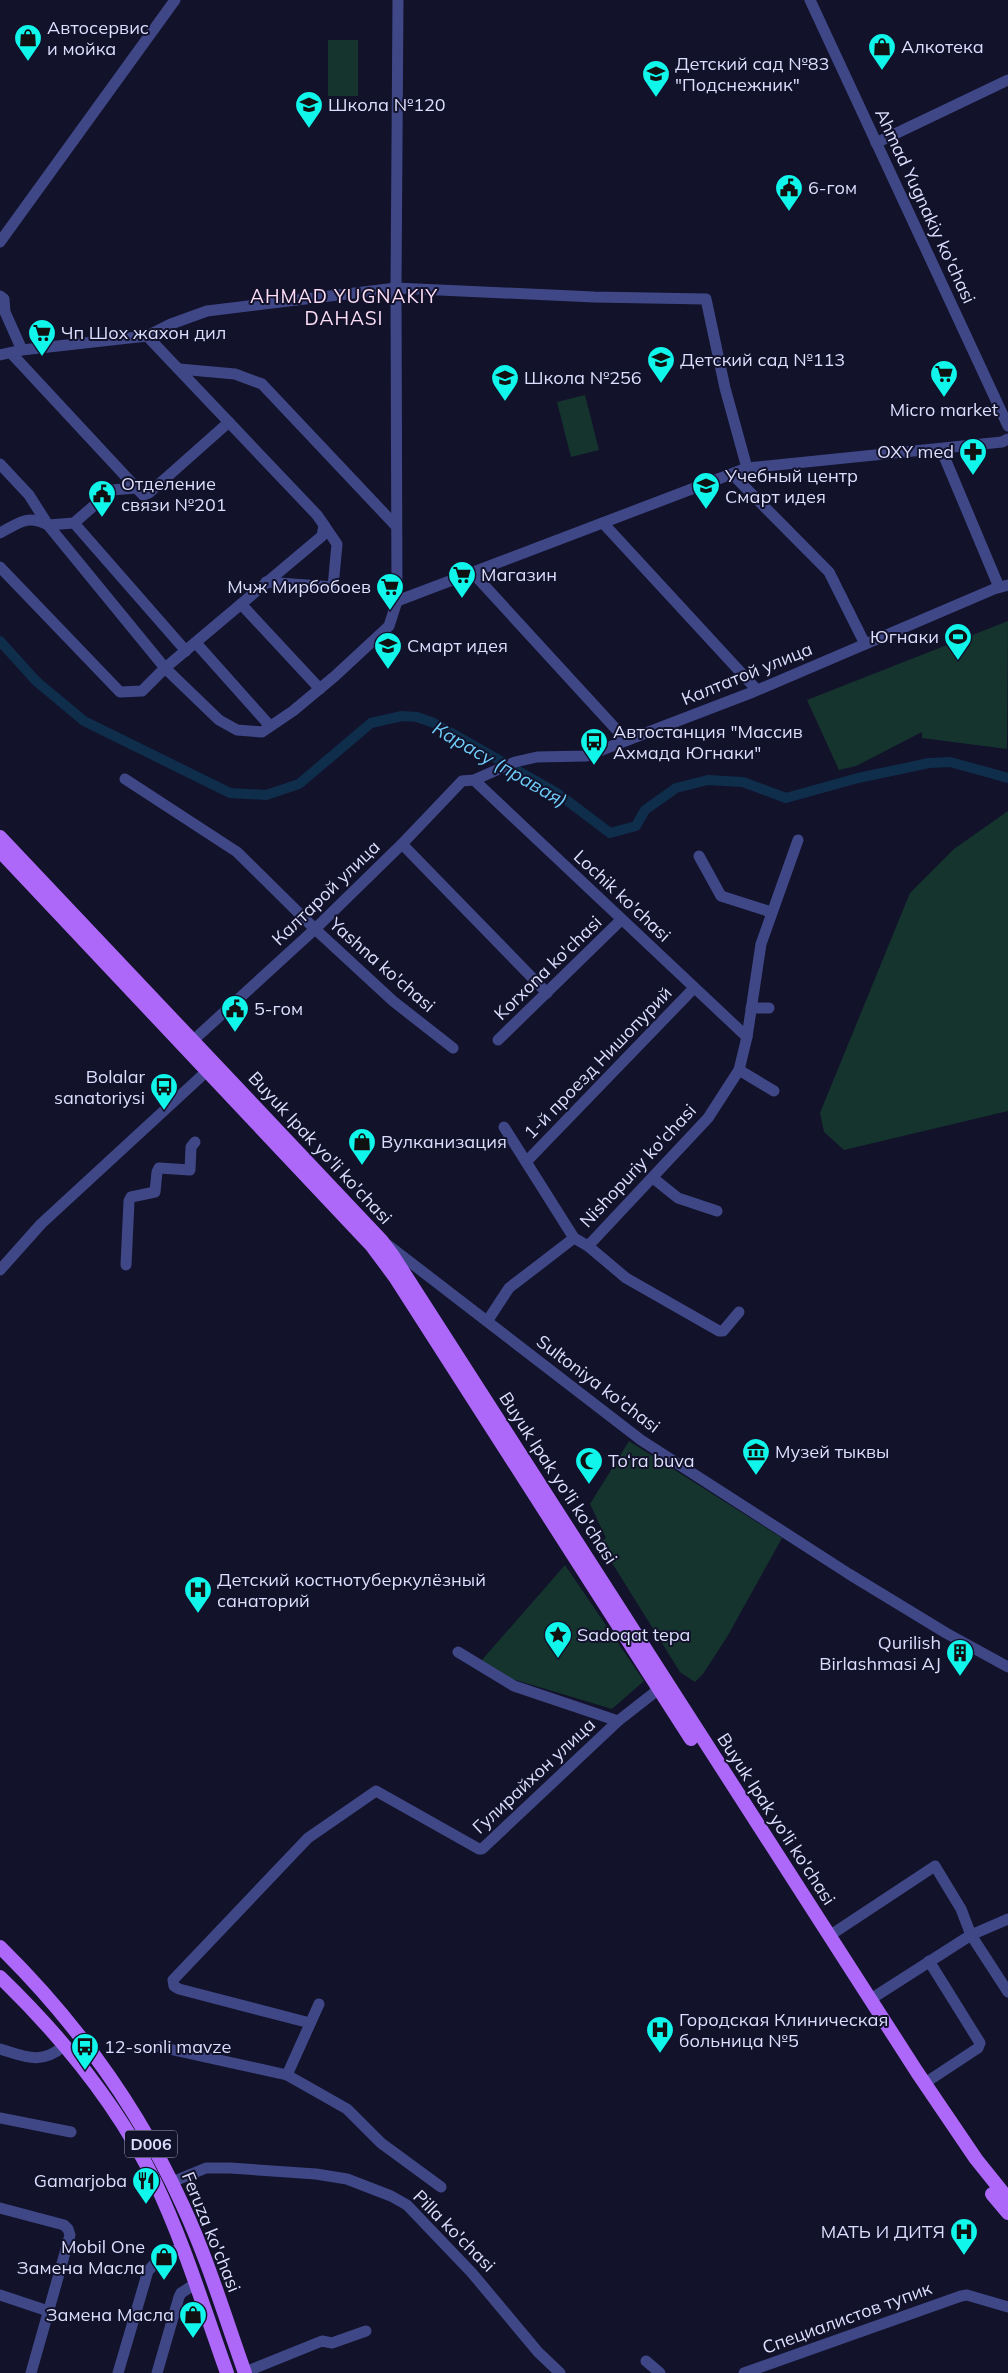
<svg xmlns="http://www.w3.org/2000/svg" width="1008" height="2373" font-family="Mulish,sans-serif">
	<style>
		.green { fill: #15342e }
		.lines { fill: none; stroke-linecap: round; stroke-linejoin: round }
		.canal { stroke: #0f2e4c; stroke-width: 10 }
		.minor { stroke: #3f4787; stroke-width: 11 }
		.major { stroke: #ad68f9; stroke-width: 14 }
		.labels { text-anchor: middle; stroke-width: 4; stroke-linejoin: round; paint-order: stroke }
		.shield { fill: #12122a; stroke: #9fa1be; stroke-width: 1 }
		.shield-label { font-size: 16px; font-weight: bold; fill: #dcdefe }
		.poi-label { font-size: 18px; fill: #dcdefe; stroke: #12122a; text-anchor: start }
		.street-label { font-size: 18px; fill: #dcdefe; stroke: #12122a }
		.neighbourhood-label { font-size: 19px; letter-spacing: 1px; fill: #fedef7; stroke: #12122a }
		.water-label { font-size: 19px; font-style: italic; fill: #6fcefa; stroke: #12122a }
	</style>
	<rect width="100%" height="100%" fill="#12122a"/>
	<g class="green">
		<rect x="328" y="40" width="30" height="56"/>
		<path d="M585,395L599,450L571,457L557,402Z"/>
		<path d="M1008,621L1007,749L922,738V732L856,766L839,770L807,700Z"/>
		<path d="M1008,811V1111L844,1150L824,1132L820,1113L910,893L954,849Z"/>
		<path d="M629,1441L782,1538L727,1637L703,1674L695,1682L680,1672L599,1542L606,1538L590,1504Z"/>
		<path d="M565,1565L644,1681L612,1709L509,1678L481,1661Z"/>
	</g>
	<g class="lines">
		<path class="canal" d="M0,641L36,681L84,721L230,793L266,795L299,784L371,723L402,716L417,717L434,723L557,793L610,833L636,826L645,810L676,788L708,780L743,782L786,798L858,778L929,763L950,762L1008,778"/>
		<g class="minor">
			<path d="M810,0L1008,426"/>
			<path d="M876,143L1008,80"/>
			<path d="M0,242L175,0"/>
			<path d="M0,296L4,299L5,312L22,350"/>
			<path d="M11,353L143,495L149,493L229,422"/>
			<path d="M0,355L22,350L147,336L171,324L207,311L396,288L594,297L706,299L725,388L747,468"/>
			<path d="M179,369L235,374L262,384L396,526"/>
			<path d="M941,449L999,587"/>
			<path d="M0,464L29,495L48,525L74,523L186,651"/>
			<path d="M732,474L829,572L865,644"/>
			<path d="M74,523L112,490L136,488"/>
			<path d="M603,523L757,690"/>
			<path d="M0,533C19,523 27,514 48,525L165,668L219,720L237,730L262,732L293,711L335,676L389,626L397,601L396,288L398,0"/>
			<path d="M0,567L120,692L142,691L165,668L322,536L324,525L317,515L147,336"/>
			<path d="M472,572L626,740"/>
			<path d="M266,582L333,587L337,544L324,525"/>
			<path d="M397,601L747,468L1002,442L1008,439"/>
			<path d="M241,604L320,689"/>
			<path d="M196,643L270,726"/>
			<path d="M125,779L237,852L315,929L393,1001L453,1048"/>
			<path d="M474,780L747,1037"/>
			<path d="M402,844L547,993"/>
			<path d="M699,856L721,896L771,912"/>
			<path d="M751,1008H769"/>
			<path d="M498,1040L621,920"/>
			<path d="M187,1046L315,929L402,844L462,781L474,780L515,762L537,757L586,756L753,692L994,589L1008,585"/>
			<path d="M739,1070L774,1091"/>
			<path d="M504,1127L574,1238"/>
			<path d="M526,1162L694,988"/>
			<path d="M653,1178L678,1198L717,1211"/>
			<path d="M388,1245L641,1440L849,1574L946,1633L1008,1667"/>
			<path d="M588,1246L626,1278L719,1331H723L739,1312"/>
			<path d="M126,1265L129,1201L131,1197L155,1192L157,1172L159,1168L190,1170L191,1147L195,1142"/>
			<path d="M0,1270L41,1224L207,1071"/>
			<path d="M488,1320L509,1288L574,1238L588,1246L708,1118L739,1070L747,1037L761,944L798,840"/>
			<path d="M618,1721L659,1689"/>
			<path d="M829,1936L935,1866L961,1909L971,1935L1008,1992"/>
			<path d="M871,1999L971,1935L1008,1919"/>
			<path d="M310,2023L179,1989L174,1986L173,1980L308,1838L376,1791L479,1849H482L618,1721L514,1686L458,1652"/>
			<path d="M160,2047L287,2075L347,2109L381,2143L441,2187"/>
			<path d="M0,2049C26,2057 41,2065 64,2046"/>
			<path d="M287,2075L319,2004"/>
			<path d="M925,2083L978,2048L980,2043L929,1961"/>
			<path d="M0,2118L71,2132"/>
			<path d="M172,2182L206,2168H230L316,2174L347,2179L391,2196L407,2205L472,2273L538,2352L560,2373"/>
			<path d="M0,2208L64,2225L68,2229L70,2235L31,2373"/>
			<path d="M0,2295L48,2311"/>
			<path d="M646,2361L660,2373"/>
			<path d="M245,2372L322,2341L332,2343L366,2331"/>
			<path d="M118,2373L148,2271L157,2261L181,2247"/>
			<path d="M157,2373L179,2297L181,2293L195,2284"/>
			<path d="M744,2373L961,2296L967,2295L1008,2307"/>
		</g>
		<g class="major">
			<path d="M0,837L381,1240L393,1256L917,2072L976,2159L1008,2199"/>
			<path d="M0,851L372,1246L395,1277L691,1739"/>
			<path d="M0,1947C76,2022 139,2109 183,2206C208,2260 225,2317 245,2373"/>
			<path d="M0,1977C61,2036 118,2105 155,2182C184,2243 204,2309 227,2373"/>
			<path d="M992,2194L1008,2213"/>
		</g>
	</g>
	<defs>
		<symbol id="shop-pin" viewBox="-11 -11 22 30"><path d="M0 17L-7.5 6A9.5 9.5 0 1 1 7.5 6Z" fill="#10f6ea" stroke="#12122a"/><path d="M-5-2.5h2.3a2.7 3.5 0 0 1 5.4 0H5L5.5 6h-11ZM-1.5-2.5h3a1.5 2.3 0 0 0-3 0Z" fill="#111"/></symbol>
		<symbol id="school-pin" viewBox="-11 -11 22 30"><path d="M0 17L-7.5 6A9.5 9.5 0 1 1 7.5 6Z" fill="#10f6ea" stroke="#12122a"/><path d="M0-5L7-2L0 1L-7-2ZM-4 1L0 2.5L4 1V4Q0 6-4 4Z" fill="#111"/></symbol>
		<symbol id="civic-pin" viewBox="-11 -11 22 30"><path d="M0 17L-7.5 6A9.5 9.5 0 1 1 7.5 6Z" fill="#10f6ea" stroke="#12122a"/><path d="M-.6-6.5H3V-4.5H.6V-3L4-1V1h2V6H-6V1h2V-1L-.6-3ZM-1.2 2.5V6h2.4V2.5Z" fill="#111"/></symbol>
		<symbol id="supermarket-pin" viewBox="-11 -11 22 30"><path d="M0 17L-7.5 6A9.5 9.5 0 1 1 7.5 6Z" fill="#10f6ea" stroke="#12122a"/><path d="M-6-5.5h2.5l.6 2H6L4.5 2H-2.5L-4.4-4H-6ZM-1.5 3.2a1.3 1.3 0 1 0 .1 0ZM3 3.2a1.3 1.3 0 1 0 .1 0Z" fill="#111"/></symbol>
		<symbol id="pharmacy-pin" viewBox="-11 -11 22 30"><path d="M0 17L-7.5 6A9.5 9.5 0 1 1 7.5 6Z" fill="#10f6ea" stroke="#12122a"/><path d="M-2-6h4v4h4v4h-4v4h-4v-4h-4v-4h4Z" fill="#111"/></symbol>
		<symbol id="stadium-pin" viewBox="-11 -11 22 30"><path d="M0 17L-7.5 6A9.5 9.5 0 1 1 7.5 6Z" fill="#10f6ea" stroke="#12122a"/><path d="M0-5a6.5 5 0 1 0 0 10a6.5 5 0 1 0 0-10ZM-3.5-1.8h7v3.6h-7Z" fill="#111"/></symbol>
		<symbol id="bus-pin" viewBox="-11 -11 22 30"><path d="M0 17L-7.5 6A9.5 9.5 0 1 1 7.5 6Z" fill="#10f6ea" stroke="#12122a"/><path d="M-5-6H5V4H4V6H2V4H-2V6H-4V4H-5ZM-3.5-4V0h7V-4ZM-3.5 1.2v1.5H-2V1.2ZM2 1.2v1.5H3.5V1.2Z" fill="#111"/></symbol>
		<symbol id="museum-pin" viewBox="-11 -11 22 30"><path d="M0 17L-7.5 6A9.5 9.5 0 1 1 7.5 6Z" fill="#10f6ea" stroke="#12122a"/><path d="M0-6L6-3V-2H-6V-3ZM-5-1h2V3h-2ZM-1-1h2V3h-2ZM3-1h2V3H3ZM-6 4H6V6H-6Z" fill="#111"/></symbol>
		<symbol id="mosque-pin" viewBox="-11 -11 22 30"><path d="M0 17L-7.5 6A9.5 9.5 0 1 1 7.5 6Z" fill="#10f6ea" stroke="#12122a"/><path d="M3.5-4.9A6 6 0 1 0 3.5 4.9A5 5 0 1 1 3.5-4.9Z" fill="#111"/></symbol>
		<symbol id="hospital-pin" viewBox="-11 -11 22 30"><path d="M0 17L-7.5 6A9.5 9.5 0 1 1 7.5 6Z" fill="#10f6ea" stroke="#12122a"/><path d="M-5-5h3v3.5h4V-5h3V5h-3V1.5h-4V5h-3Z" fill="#111"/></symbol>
		<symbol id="sight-pin" viewBox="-11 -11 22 30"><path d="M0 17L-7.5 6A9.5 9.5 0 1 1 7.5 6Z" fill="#10f6ea" stroke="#12122a"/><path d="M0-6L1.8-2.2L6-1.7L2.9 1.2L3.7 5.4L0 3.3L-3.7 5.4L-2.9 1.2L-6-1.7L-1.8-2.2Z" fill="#111"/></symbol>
		<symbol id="building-pin" viewBox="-11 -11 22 30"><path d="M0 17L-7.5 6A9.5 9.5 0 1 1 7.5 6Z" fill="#10f6ea" stroke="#12122a"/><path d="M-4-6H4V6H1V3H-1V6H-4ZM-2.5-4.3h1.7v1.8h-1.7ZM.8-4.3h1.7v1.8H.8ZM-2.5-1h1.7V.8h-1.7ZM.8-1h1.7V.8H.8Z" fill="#111"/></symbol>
		<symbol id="restaurant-pin" viewBox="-11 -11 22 30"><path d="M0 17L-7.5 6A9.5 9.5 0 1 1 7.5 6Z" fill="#10f6ea" stroke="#12122a"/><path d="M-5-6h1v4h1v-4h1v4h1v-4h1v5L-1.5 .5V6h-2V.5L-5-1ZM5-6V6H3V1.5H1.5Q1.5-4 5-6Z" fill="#111"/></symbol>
	</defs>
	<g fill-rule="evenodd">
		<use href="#shop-pin" x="12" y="22" width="32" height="43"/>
		<use href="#shop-pin" x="866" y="31" width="32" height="43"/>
		<use href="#school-pin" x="640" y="58" width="32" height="43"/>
		<use href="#school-pin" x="293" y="89" width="32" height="43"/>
		<use href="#civic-pin" x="773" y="172" width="32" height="43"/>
		<use href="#supermarket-pin" x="26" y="317" width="32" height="43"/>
		<use href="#school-pin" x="645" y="344" width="32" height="43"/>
		<use href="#supermarket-pin" x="928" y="358" width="32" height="43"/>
		<use href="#school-pin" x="489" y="362" width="32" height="43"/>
		<use href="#pharmacy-pin" x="957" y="436" width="32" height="43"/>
		<use href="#school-pin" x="690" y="470" width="32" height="43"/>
		<use href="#civic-pin" x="86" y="478" width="32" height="43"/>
		<use href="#supermarket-pin" x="446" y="559" width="32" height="43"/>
		<use href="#supermarket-pin" x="374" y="571" width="32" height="43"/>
		<use href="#stadium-pin" x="942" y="621" width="32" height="43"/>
		<use href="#school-pin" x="372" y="630" width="32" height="43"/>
		<use href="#bus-pin" x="578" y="726" width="32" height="43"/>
		<use href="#civic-pin" x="219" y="993" width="32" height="43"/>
		<use href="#bus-pin" x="148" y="1071" width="32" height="43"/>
		<use href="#shop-pin" x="346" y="1126" width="32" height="43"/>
		<use href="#museum-pin" x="740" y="1436" width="32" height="43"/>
		<use href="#mosque-pin" x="573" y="1445" width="32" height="43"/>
		<use href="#hospital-pin" x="182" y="1574" width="32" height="43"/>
		<use href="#sight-pin" x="542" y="1619" width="32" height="43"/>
		<use href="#building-pin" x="944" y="1637" width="32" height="43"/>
		<use href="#hospital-pin" x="644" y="2014" width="32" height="43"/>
		<use href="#bus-pin" x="69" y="2031" width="32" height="43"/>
		<use href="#restaurant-pin" x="130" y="2165" width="32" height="43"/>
		<use href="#hospital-pin" x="948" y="2216" width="32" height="43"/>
		<use href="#shop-pin" x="148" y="2241" width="32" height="43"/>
		<use href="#shop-pin" x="177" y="2299" width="32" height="43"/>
	</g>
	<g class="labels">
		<rect class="shield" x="125" y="2130.5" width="52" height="27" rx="4"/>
		<g class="shield-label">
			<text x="151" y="2150">D006</text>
		</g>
		<g class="poi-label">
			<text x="47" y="34">Автосервис<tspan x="47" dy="21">и мойка</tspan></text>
			<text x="901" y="53">Алкотека</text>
			<text x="675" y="70">Детский сад №83<tspan x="675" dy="21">"Подснежник"</tspan></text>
			<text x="328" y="111">Школа №120</text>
			<text x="808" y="194">6-гом</text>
			<text x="61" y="339">Чп Шох жахон дил</text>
			<text x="680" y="366">Детский сад №113</text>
			<text x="524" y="384">Школа №256</text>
			<text x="944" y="416" text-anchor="middle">Micro market</text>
			<text x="954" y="458" text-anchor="end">OXY med</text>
			<text x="725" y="482">Учебный центр<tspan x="725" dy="21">Смарт идея</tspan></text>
			<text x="121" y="490">Отделение<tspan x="121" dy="21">связи №201</tspan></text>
			<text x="481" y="581">Магазин</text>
			<text x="371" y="593" text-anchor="end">Мчж Мирбобоев</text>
			<text x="939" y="643" text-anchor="end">Югнаки</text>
			<text x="407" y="652">Смарт идея</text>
			<text x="613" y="738">Автостанция "Массив<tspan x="613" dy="21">Ахмада Югнаки"</tspan></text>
			<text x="254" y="1015">5-гом</text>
			<text x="145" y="1083" text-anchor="end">Bolalar<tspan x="145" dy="21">sanatoriysi</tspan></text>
			<text x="381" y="1148">Вулканизация</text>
			<text x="775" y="1458">Музей тыквы</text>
			<text x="608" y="1467">To‘ra buva</text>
			<text x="217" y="1586">Детский костнотуберкулёзный<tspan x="217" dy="21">санаторий</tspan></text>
			<text x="577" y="1641">Sadoqat tepa</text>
			<text x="941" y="1649" text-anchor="end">Qurilish<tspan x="941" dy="21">Birlashmasi AJ</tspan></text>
			<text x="679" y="2026">Городская Клиническая<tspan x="679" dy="21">больница №5</tspan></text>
			<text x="104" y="2053">12-sonli mavze</text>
			<text x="127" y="2187" text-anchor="end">Gamarjoba</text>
			<text x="945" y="2238" text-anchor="end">МАТЬ И ДИТЯ</text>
			<text x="145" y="2253" text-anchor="end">Mobil One<tspan x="145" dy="21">Замена Масла</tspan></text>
			<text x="174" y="2321" text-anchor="end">Замена Масла</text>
		</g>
		<g class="street-label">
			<text transform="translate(925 206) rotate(65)" y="6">Ahmad Yugnakiy ko'chasi</text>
			<text transform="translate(747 674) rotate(-22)" y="6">Калтатой улица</text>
			<text transform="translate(326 893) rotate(-44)" y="6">Калтарой улица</text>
			<text transform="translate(622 896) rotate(43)" y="6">Lochik ko'chasi</text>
			<text transform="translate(382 965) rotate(41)" y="6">Yashna ko'chasi</text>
			<text transform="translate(548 968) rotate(-44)" y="6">Korxona ko'chasi</text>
			<text transform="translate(598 1063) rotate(-46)" y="6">1-й проезд Нишопурий</text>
			<text transform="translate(320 1148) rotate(47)" y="6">Buyuk Ipak yo'li ko'chasi</text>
			<text transform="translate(638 1166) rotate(-47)" y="6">Nishopuriy ko'chasi</text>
			<text transform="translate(598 1384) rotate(37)" y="6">Sultoniya ko'chasi</text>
			<text transform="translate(558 1478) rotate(57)" y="6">Buyuk Ipak yo'li ko'chasi</text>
			<text transform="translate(534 1776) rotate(-43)" y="6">Гулирайхон улица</text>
			<text transform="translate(776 1819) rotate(57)" y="6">Buyuk Ipak yo'li ko'chasi</text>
			<text transform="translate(454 2231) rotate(45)" y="6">Pilla ko'chasi</text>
			<text transform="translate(211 2232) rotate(68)" y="6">Feruza ko'chasi</text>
			<text transform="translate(847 2318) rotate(-20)" y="6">Специалистов тупик</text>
		</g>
		<g class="neighbourhood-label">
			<text x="344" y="303">AHMAD YUGNAKIY<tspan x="344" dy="22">DAHASI</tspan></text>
		</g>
		<g class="water-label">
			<text transform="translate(500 764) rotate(30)" y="7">Карасу (правая)</text>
		</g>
	</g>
</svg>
